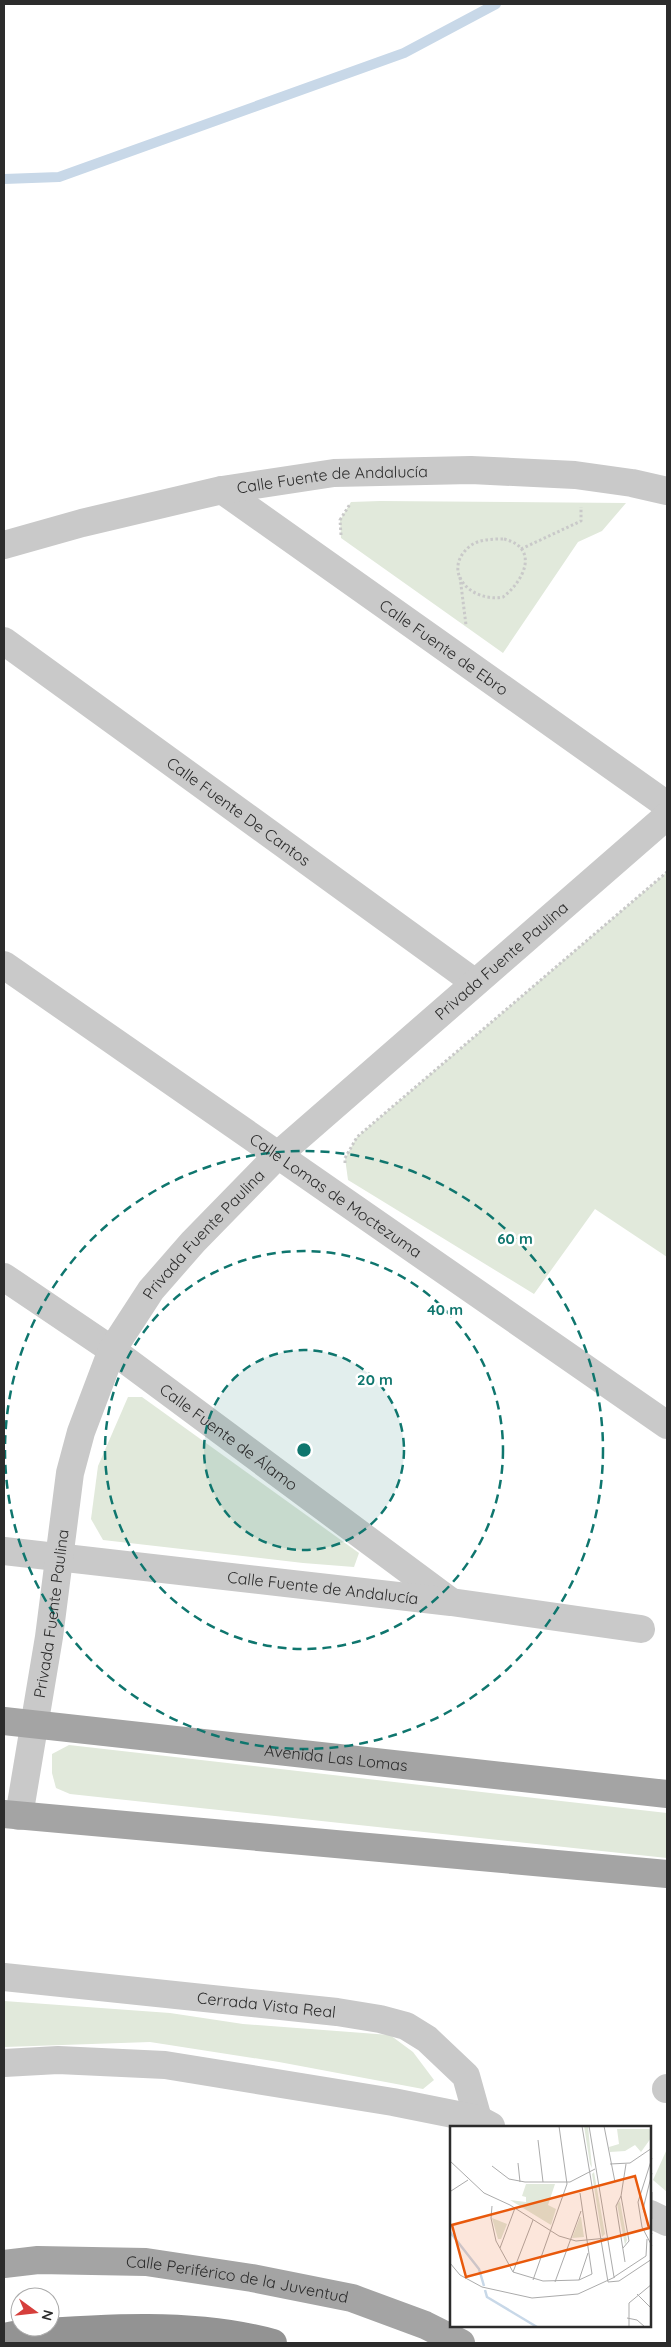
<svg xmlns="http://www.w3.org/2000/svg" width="671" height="2347" font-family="Quicksand,sans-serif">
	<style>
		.green { fill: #e1e9db }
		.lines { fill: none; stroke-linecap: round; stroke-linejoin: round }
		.stream { stroke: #c8d8e8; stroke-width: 10 }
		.path { stroke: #c9c9c9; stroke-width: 3; stroke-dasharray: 2.5 2.5; stroke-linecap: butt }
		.minor { stroke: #c9c9c9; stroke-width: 28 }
		.major { stroke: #a4a4a4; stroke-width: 28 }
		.highway { stroke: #939393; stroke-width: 28 }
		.ring { fill: none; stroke: #0f766e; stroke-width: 2.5; stroke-dasharray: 9 6 }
		.labels { text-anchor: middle; stroke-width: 5; stroke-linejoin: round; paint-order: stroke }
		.street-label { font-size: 16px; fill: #2c2c2c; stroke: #fff }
		.inset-river { fill: none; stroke: #c8d8e8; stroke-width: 2.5 }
		.inset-road { fill: none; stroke: #ababab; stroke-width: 1 }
		.view { fill: #e8590c; fill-opacity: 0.15; stroke: #e8590c; stroke-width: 2.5 }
		.inset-edge { fill: none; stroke: #2c2c2c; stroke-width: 2.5 }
		.centre { fill: #0f766e; stroke: #fff; stroke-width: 2.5 }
		.ring-label { font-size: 15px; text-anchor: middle; font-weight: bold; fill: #0f766e; stroke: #fff; stroke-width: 5; stroke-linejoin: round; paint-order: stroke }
	</style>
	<rect width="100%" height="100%" fill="#fff"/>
	<g class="green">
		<path d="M351,502L380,501L626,503L602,531L578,542L503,653L341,538L340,520Z"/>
		<path d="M667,872V1257L595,1209L534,1294L348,1180L345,1158L357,1137Z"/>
		<path d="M128,1397H142L359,1553L354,1567L303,1563L103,1540L91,1519L98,1466Z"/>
		<path d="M69,1745L667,1813V1858L70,1794L56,1788L52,1773V1754Z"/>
		<path d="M4,2001L170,2013L243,2024L390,2035L413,2052L434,2080L423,2089L279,2062L150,2042L4,2047Z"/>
		<path d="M667,2149V2192L653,2180Z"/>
	</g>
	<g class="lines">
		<path class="stream" d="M4,179L59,177L404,53L496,4"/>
		<g class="path">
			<path d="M341,535L340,520L350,504"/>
			<path d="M504,539C540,548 524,581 503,597C471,603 440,571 470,546C479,539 493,539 504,539Z"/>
			<path d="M521,549L581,521V507"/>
			<path d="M460,577L466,625"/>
			<path d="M345,1163V1158L357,1137L667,872"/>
		</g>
		<g class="minor">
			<path id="s1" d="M222,490L667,805"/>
			<path id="s2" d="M4,545L82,523L222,490L334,473L471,470L575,475L632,483L667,491"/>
			<path id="s3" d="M4,641L474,982"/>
			<path id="s4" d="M4,965L667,1425"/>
			<path id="s5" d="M4,1277L112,1350L450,1601"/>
			<path id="s6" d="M4,1551L451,1602L641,1629"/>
			<path id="s7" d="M19,1816L49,1637L70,1473L81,1432L112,1350L151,1290L193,1242L279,1154L667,816"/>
			<path id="s8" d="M4,1977L337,2012L380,2019L406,2026L427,2039L466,2076L478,2119"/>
			<path d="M4,2063L58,2060L165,2065L393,2102L478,2119L491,2126"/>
			<path d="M666,2089L667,2088"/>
			<path d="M650,2214L667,2222"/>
		</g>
		<g class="major">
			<path id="s9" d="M4,1721L667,1794"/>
			<path d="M4,1814L667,1874"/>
			<path id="s10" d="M4,2264L38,2260L146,2262L252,2278L352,2298L425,2325L461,2343"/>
		</g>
		<path class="highway" d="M4,2337L19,2334C101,2328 193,2321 273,2343"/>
	</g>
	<circle cx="304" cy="1450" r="100" fill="#0f766e" fill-opacity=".12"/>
	<g class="ring">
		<circle cx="304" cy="1450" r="100"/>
		<circle cx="304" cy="1450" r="199"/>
		<circle cx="304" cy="1450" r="299"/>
	</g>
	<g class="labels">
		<g class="street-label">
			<text dy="6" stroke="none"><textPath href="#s2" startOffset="336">Calle Fuente de Andalucía</textPath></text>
			<text dy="6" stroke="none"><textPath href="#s1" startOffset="272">Calle Fuente de Ebro</textPath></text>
			<text dy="6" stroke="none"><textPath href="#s3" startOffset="290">Calle Fuente De Cantos</textPath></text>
			<text dy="6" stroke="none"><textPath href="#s7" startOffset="1030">Privada Fuente Paulina</textPath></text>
			<text dy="6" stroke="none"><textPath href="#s4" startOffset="404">Calle Lomas de Moctezuma</textPath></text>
			<text dy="6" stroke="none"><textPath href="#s7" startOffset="625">Privada Fuente Paulina</textPath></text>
			<text dy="6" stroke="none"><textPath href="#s5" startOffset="276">Calle Fuente de Álamo</textPath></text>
			<text dy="6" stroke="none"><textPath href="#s6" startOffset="321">Calle Fuente de Andalucía</textPath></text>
			<text dy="6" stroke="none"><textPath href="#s7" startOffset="205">Privada Fuente Paulina</textPath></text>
			<text dy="6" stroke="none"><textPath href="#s9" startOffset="334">Avenida Las Lomas</textPath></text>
			<text dy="6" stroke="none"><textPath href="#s8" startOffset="264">Cerrada Vista Real</textPath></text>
			<text dy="6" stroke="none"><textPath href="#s10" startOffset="235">Calle Periférico de la Juventud</textPath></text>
		</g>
	</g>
	<g transform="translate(450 2126)">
		<rect width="201" height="201" fill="#fff"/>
		<path d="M134,0H138L142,42L140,38ZM167,3H201V12L191,26L185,19L175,25L160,26L159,21L169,18ZM144,46L155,108L152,111L142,48ZM76,58H105L98,79L106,83L101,99L60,74L76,76V71L72,70ZM170,75L177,114L175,119L167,78ZM131,91L134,111L122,112L130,91ZM42,92L57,98L51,113H48Z" fill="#e1e9db"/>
		<path class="inset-river" d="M0,106L29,143L34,160M35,164L37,171L87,201"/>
		<path class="inset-road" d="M132,0L158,156L169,155L202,133M139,0L164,151L196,130L197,113M154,0L165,56M88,14L93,56M202,32L188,76L192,101L202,120M0,35L34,67L60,79L109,110L126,115L157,112M68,37L70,56M160,38L180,37L202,22M42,40L59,53L75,56H120L145,43M202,47L193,83L202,108M1,65L18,54M202,66V93M171,70L166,80L175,136M42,80L41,92L46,115L63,146L93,155L129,154L142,148L130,67M50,122L65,82M173,122L179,115L171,70L176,38M0,137L10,149L32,161L82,172L128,168L165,151M63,146L83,94M83,154L117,58L109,0M129,154L138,127M105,156L131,85M187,168L202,183M177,192L187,194L195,201M179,201V177L202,158"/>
		<path class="view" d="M185,50L199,102L16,151L2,99Z"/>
		<rect width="201" height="201" class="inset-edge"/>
	</g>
	<circle cx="304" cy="1450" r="8" class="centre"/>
	<g class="ring-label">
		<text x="515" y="1244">60 m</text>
		<text x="445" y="1315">40 m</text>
		<text x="375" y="1385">20 m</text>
	</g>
	<rect width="671" height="2347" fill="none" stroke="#2c2c2c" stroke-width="10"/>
	<g transform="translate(35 2312) rotate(105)"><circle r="24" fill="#ffffff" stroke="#ababab"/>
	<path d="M0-4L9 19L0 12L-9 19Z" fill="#d63f3c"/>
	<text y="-8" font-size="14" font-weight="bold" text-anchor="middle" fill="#2c2c2c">N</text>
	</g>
</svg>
